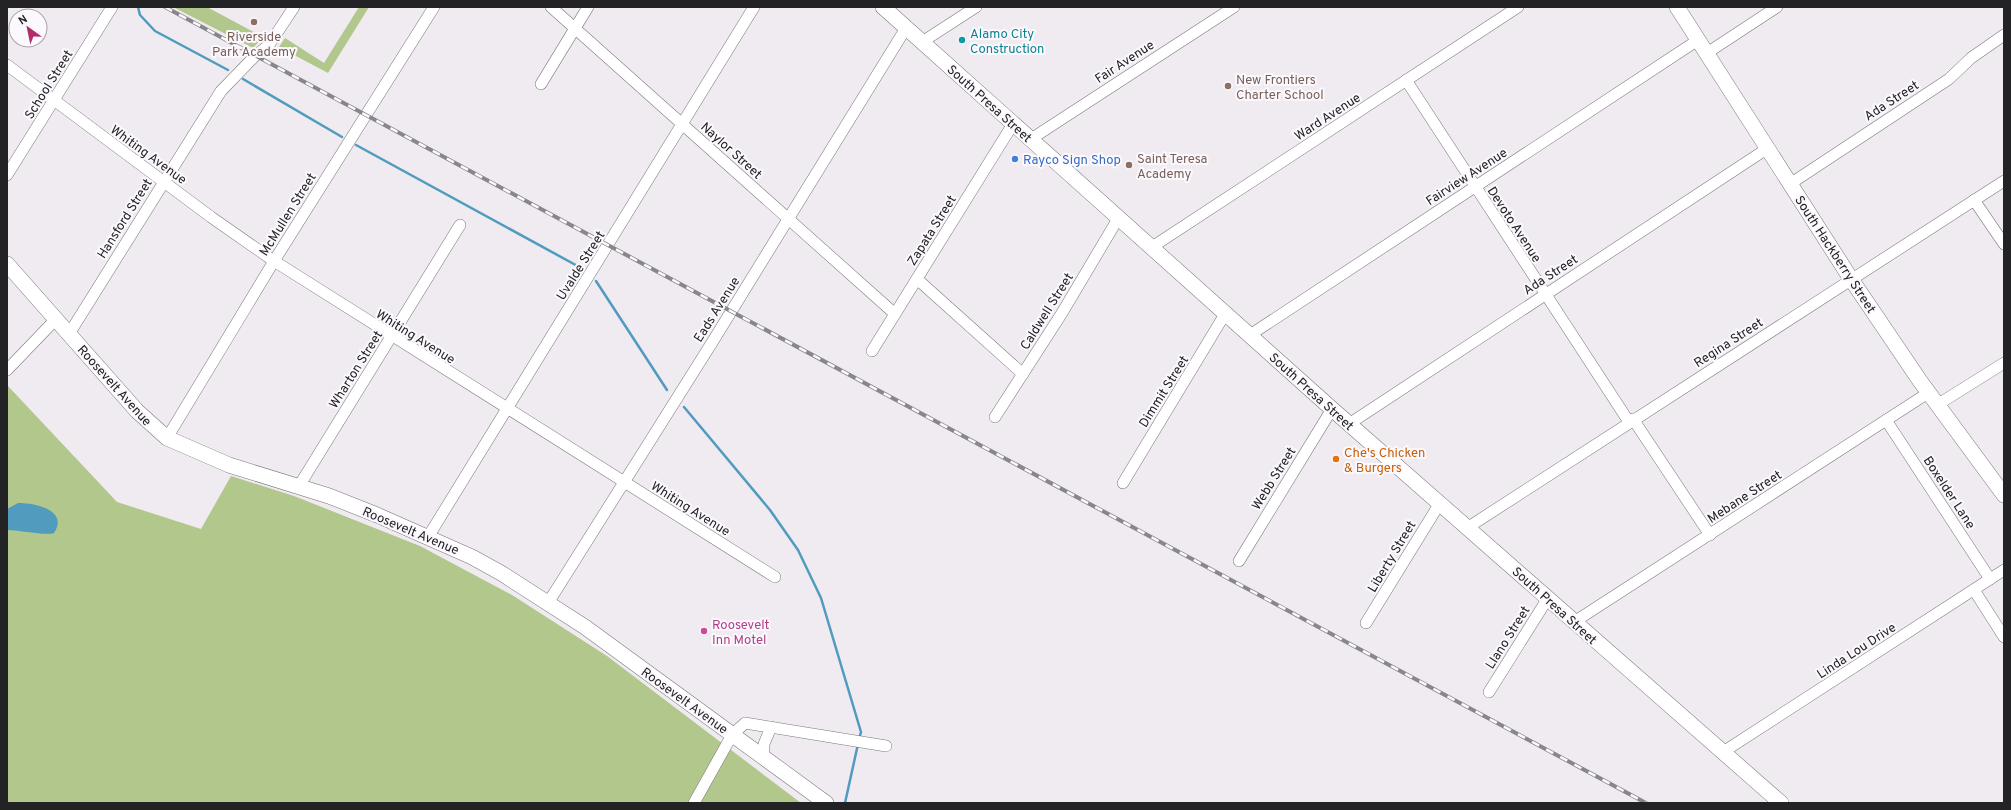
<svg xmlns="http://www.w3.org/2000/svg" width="2011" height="810" font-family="Overpass,sans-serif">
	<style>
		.green { fill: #b1c78b }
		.water { fill: #509bbe }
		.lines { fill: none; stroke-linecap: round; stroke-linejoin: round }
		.stream { stroke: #509bbe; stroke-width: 2.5 }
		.street-casing { stroke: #7a777b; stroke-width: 12 }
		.secondary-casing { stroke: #7a777b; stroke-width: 16 }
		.street { stroke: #fff; stroke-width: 11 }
		.secondary { stroke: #fff; stroke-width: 15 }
		.rail-casing { stroke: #88868a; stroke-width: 4 }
		.rail { stroke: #fcf9fe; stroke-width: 2.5; stroke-dasharray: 8; stroke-linecap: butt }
		.education-dot { fill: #8d6e63; stroke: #fcf9fe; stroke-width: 1.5 }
		.culture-dot { fill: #0f9aa8; stroke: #fcf9fe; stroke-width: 1.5 }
		.shop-dot { fill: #3f7fe0; stroke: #fcf9fe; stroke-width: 1.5 }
		.food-dot { fill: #e8710a; stroke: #fcf9fe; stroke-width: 1.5 }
		.hotel-dot { fill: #d1479c; stroke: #fcf9fe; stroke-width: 1.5 }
		.labels { text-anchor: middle; stroke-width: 4; stroke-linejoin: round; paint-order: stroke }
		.culture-label { font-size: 13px; fill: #0d838f; stroke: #fcf9fe; text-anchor: start }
		.education-label { font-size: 13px; fill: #785e54; stroke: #fcf9fe; text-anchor: start }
		.street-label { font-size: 13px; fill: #232224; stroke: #fcf9fe }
		.shop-label { font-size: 13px; fill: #366cbe; stroke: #fcf9fe; text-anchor: start }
		.food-label { font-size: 13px; fill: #c56008; stroke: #fcf9fe; text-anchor: start }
		.hotel-label { font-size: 13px; fill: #b23c85; stroke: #fcf9fe; text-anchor: start }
	</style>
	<rect width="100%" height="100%" fill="#efebf1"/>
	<g class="green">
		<path d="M173,7H207L263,37L253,48Z"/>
		<path d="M359,7H369L328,73L279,47L285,38L324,63Z"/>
		<path d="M7,385L117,502L201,529L231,476L294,496L420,546L512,595L607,656L801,803H7Z"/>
	</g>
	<path class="water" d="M18,503C35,503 69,510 54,533C47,536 18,530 7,530V509Z"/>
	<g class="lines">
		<g class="stream">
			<path d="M138,7L140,15L155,31L228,70"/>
			<path d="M243,79L342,137"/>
			<path d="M356,145L583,269"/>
			<path d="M596,281L667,390"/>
			<path d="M684,407L770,510L798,550L821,598L861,732L859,740"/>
			<path d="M845,803L858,744"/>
		</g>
		<defs>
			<g id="street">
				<path d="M551,7L895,314"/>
				<path d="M922,42L976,7"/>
				<path d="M1707,53L1777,7"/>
				<path d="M7,65L211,217L274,261L775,577"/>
				<path d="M1406,80L1629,422"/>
				<path d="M541,84L588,7"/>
				<path d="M1031,139L1234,7"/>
				<path d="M7,175L112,7"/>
				<path d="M1790,184L1949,79L1971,58L2004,35"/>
				<path d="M1974,200L2004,244"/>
				<path d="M1152,247L1518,7"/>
				<path d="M917,279L1023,374"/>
				<path d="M69,334L221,91L255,56L269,45L294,7"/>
				<path d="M1250,335L1698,40"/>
				<path d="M872,351L1013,124"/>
				<path d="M7,370L56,319"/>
				<path d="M1937,405L2004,363"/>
				<path d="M995,417L1062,313L1119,217"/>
				<path d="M1633,419L1710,535"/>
				<path d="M1886,420L1990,579"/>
				<path d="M1349,424L1768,148"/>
				<path d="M167,438L274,261L434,7"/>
				<path d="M1123,483L1225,314"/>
				<path d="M299,486L460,225"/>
				<path d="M1467,528L2004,181"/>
				<path d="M428,537L754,7"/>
				<path d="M1239,561L1332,409"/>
				<path d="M1974,590L2004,637"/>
				<path d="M548,603L713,341L906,28"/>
				<path d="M1574,622L1928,393"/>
				<path d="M1366,623L1440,503"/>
				<path d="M1489,692L1548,598"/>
				<path d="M1723,752L2004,570"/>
				<path d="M763,757L764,744L771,727"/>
				<path d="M694,803L732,735L745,723L886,746"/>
			</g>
			<g id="secondary">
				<path d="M883,7L1332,409L1781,803"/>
				<path d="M1677,7L1851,279L1920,381L2004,495"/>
				<path d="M7,264L137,411L167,438L229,465L329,496L377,515L472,557L501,573L585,627L826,803"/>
			</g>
		</defs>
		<use href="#street" class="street-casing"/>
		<use href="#secondary" class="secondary-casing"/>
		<use href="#street" class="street"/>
		<use href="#secondary" class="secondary"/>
		<defs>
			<path id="rail" d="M165,7L1646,803"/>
		</defs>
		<use href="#rail" class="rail-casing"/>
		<use href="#rail" class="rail"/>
	</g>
	<g class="education-dot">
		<circle cx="254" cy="22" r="4"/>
		<circle cx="1228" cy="86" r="4"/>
		<circle cx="1129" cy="165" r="4"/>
	</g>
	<circle class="culture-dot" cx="962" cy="40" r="4"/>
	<circle class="shop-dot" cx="1015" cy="159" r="4"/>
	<circle class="food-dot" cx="1336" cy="459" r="4"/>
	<circle class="hotel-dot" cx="704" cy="631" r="4"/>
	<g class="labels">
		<g class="culture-label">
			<text x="970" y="38">Alamo City<tspan x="970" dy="15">Construction</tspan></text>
		</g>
		<g class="education-label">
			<text x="254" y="41" text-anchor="middle">Riverside<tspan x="254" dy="15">Park Academy</tspan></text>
			<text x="1236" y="84">New Frontiers<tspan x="1236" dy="15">Charter School</tspan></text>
			<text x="1137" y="163">Saint Teresa<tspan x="1137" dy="15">Academy</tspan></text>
		</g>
		<g class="street-label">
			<text transform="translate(1124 61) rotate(-33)" y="5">Fair Avenue</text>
			<text transform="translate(48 84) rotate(-58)" y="5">School Street</text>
			<text transform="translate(1891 100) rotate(-33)" y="5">Ada Street</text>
			<text transform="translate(990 103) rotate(42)" y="5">South Presa Street</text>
			<text transform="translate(1327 116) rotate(-33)" y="5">Ward Avenue</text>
			<text transform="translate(732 150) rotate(42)" y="5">Naylor Street</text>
			<text transform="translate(149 154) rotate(36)" y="5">Whiting Avenue</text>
			<text transform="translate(1466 176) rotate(-33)" y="5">Fairview Avenue</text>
			<text transform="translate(287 214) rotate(-58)" y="5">McMullen Street</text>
			<text transform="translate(124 218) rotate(-58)" y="5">Hansford Street</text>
			<text transform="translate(1515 224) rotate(57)" y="5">Devoto Avenue</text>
			<text transform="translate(931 230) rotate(-58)" y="5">Zapata Street</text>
			<text transform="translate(1836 254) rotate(57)" y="5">South Hackberry Street</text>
			<text transform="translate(580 265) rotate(-58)" y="5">Uvalde Street</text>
			<text transform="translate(1550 274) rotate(-33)" y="5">Ada Street</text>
			<text transform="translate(716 309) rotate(-58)" y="5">Eads Avenue</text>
			<text transform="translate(1046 311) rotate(-58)" y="5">Caldwell Street</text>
			<text transform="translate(416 336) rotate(32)" y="5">Whiting Avenue</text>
			<text transform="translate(1728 342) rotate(-33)" y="5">Regina Street</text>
			<text transform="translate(355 369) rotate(-58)" y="5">Wharton Street</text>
			<text transform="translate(115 385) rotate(48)" y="5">Roosevelt Avenue</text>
			<text transform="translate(1163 391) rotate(-58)" y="5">Dimmit Street</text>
			<text transform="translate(1312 391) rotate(42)" y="5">South Presa Street</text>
			<text transform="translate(1273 478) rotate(-58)" y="5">Webb Street</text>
			<text transform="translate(1950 492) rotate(57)" y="5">Boxelder Lane</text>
			<text transform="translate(1744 496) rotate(-33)" y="5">Mebane Street</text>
			<text transform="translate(691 508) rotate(32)" y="5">Whiting Avenue</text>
			<text transform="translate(411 530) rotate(23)" y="5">Roosevelt Avenue</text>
			<text transform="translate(1391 556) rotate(-59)" y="5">Liberty Street</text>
			<text transform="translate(1555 605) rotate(42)" y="5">South Presa Street</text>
			<text transform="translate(1507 637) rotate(-58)" y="5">Llano Street</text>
			<text transform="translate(1856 650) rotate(-33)" y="5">Linda Lou Drive</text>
			<text transform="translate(685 700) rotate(36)" y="5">Roosevelt Avenue</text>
		</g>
		<g class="shop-label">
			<text x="1023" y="164">Rayco Sign Shop</text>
		</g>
		<g class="food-label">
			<text x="1344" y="457">Che's Chicken<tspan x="1344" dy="15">&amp; Burgers</tspan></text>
		</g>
		<g class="hotel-label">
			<text x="712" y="629">Roosevelt<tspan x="712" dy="15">Inn Motel</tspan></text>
		</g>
	</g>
	<rect width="2011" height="810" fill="none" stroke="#232224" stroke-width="16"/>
	<g transform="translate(28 28) rotate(327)"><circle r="19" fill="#fcf9fe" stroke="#a5a3a7"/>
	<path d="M0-3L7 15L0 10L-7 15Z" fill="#b52b69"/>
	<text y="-6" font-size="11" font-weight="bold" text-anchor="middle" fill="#232224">N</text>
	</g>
</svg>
